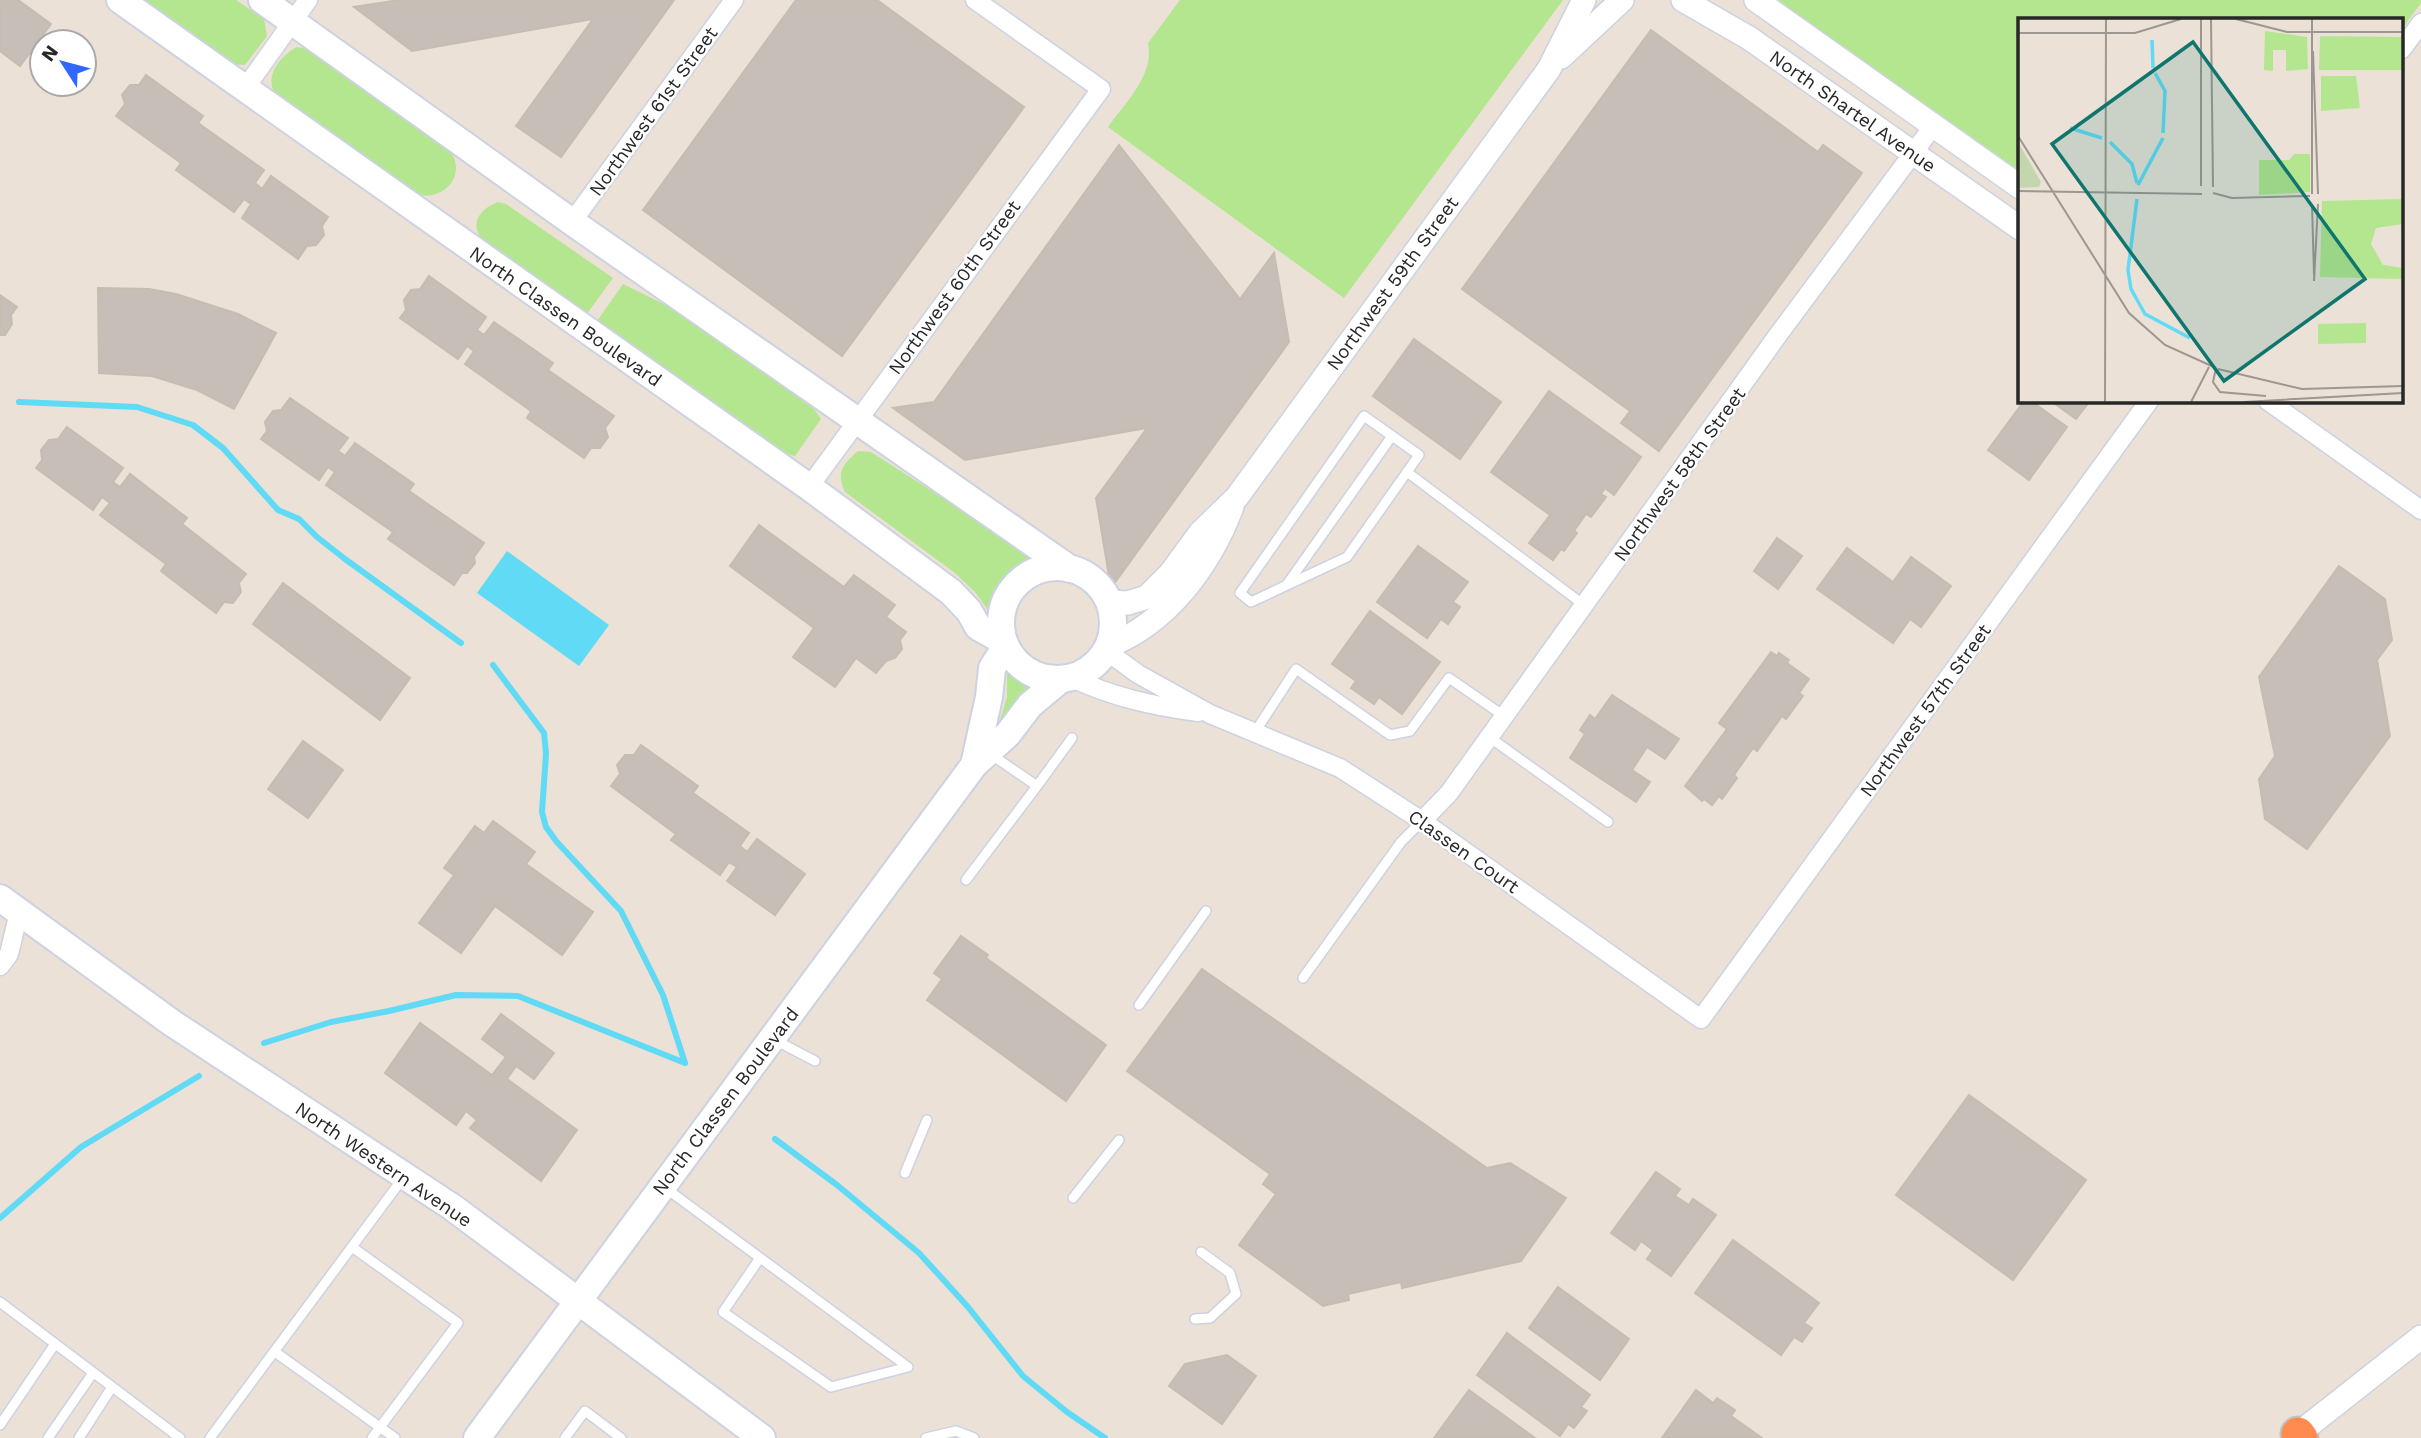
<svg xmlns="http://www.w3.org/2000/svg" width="2421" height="1438" font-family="'Work Sans',sans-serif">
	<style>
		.green { fill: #b3e68e }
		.water { fill: #61daf6 }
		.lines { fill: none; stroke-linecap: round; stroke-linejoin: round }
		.stream { stroke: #61daf6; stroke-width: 6 }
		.building { fill: #c6beb7; stroke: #c6bdb1; stroke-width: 2 }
		.service-casing { stroke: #ccd2e2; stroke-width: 12 }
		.minor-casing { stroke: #ccd2e2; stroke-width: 21 }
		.tertiary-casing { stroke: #ccd2e2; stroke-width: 26 }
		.secondary-casing { stroke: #ccd2e2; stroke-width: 30 }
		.motorway-casing { stroke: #c3c3c3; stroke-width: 37 }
		.service { stroke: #fff; stroke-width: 9 }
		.minor { stroke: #fff; stroke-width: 18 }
		.tertiary { stroke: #fff; stroke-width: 23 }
		.secondary { stroke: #fff; stroke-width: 26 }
		.motorway { stroke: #ff8c4e; stroke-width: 33 }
		.labels { text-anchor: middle; stroke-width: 5; stroke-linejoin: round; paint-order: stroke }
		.street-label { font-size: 19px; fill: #272727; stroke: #fff }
		.inset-river { fill: none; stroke: #61daf6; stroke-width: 3.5 }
		.inset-road { fill: none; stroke: #9d9791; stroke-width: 2 }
		.view { fill: #0f766e; fill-opacity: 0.15; stroke: #0f766e; stroke-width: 3.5 }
		.inset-edge { fill: none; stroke: #272727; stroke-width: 3.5 }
	</style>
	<rect width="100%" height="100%" fill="#ebe1d7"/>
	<g class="green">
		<path d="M141,0H236L264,19L267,36L245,65L231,64Z"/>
		<path d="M1180,0H1563L1344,298L1108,127C1125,103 1155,74 1148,43Z"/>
		<path d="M1777,0H2421V3L2402,29V19H2020V171Z"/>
		<path d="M297,47L307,49L447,147C470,172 445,203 415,194L275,94C264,76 280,56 297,47Z"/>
		<path d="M498,202L506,204L613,278L586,315L483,241C469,224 479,209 498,202Z"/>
		<path d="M623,284L680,312L814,409L821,419L795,456L783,453L597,321Z"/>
		<path d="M858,451L871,452L1038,559C1013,567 995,589 991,614L975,592L955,573L845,492C836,472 842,465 858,451Z"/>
		<path d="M1007,667L1018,678L1033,685L1015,702L998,727L1007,697Z"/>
	</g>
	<path class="water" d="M507,551L609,625L579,666L477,593Z"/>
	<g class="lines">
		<g class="stream">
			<path d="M19,402L137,407L193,425L223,448L278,510L299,519L317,537L345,559L461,643"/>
			<path d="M493,665L544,733L546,754L542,812L546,827L556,841L621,911L663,995L685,1063"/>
			<path d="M264,1043L331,1022L389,1011L456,995L518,996L685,1063"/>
			<path d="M775,1139L837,1185L919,1253L968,1307L1023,1376L1067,1412L1105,1438"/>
			<path d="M0,1218L81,1147L199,1076"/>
		</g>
	</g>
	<g class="building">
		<path d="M0,0H18L51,24L43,35L44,42L36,52L29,54L20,66L0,51Z"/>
		<path d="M399,0H674L561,157L516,126L593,19L412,51L354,7Z"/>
		<path d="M796,0H877L1024,107L842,356L643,210Z"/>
		<path d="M1651,30L1818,152L1823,145L1862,173L1659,451L1621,423L1630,411L1462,289Z"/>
		<path d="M146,75L203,116L198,123L264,170L255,183L262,189L271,176L328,217L322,226L324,235L316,245L307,246L298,259L242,218L251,204L244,199L234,212L176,170L181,163L116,116L125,104L122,95L130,85H139Z"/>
		<path d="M1119,145L1240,299L1274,253L1289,342L1111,588L1096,498L1147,428L965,460L893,408L934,402Z"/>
		<path d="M429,276L486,317L477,330L484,335L494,322L553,363L548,370L614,416L605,428L608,437L600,448H591L584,458L527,418L531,411L465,364L474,351L467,346L458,359L400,318L406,310L404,300L411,290L420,289Z"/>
		<path d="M98,288L149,289L176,294L238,314L276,333L234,409L197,390L152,376L99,373Z"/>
		<path d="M0,295L17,307L11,315L12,324L5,335H0Z"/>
		<path d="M1414,339L1501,402L1460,459L1373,396Z"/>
		<path d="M1549,391L1641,457L1614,495L1605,488L1601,494L1606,497L1591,517L1586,514L1574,531L1577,533L1564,551L1561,549L1553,560L1529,543L1550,515L1491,472Z"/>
		<path d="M290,398L348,438L338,451L345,456L355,443L414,484L409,491L484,543L474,557L475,563L467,573H462L454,585L388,539L393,532L326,485L335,472L328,467L319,480L261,439L267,431L265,422L273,411L281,410Z"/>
		<path d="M2024,401H2031L2067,427L2029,480L1988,450Z"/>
		<path d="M2051,401H2090L2076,419Z"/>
		<path d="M67,427L123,468L113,482L120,487L130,474L187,518L182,524L246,574L239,583L241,592L233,603L224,602L216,613L161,571L166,564L100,515L110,503L102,497L93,510L36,468L42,460L41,450L49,440L58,439Z"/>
		<path d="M759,525L844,587L854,575L895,605L886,617L906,632L900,640L902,649L895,658L886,661L876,673L856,658L835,687L793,657L814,628L730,566Z"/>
		<path d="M1777,538L1802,556L1778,589L1754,571Z"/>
		<path d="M1418,546L1468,582L1453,602L1460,607L1448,624L1441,619L1427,638L1377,602Z"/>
		<path d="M1847,548L1893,582L1911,557L1951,586L1921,627L1910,619L1893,643L1817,589Z"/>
		<path d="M2339,566L2385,599L2392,640L2377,660L2390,736L2307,849L2265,819L2259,779L2275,756L2259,677Z"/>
		<path d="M283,583L410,678L380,720L253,624Z"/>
		<path d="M1370,611L1440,662L1402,714L1379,697L1374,704L1351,688L1356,681L1332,664Z"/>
		<path d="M1771,652L1777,656L1779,653L1789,660L1787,663L1809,679L1799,693L1803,696L1786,719L1782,716L1757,751L1753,748L1734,775L1737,778L1722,799L1719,796L1712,805L1704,799L1702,801L1685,786L1727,729L1719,723Z"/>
		<path d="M1612,695L1679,739L1665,759L1647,747L1632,770L1650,782L1636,802L1570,758L1585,734L1580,730L1590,715L1595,719Z"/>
		<path d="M303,741L343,770L308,818L268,789Z"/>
		<path d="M641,745L698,786L693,793L749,833L740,846L747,852L757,839L805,874L775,915L727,881L737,867L729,862L720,875L671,840L676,834L611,786L620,774L617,765L625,755H634Z"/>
		<path d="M493,821L535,852L526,864L593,912L562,955L495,906L461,953L419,923L454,875L444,868L475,826L484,833Z"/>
		<path d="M961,936L988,955L986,958L1106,1045L1066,1101L927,1000L942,979L934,973Z"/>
		<path d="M1202,969L1487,1168L1510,1163L1566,1198L1521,1261L1402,1288L1401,1282L1348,1294L1349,1300L1323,1306L1239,1245L1276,1194L1263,1184L1270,1174L1127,1071Z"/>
		<path d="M501,1014L554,1053L534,1079L516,1066L507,1079L577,1130L541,1181L470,1128L477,1120L466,1111L456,1125L385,1073L420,1023L492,1075L506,1057L482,1039Z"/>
		<path d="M1969,1095L2086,1180L2013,1280L1896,1195Z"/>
		<path d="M1656,1172L1680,1189L1675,1196L1689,1205L1693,1199L1716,1215L1671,1276L1647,1259L1653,1250L1641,1241L1635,1250L1611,1233Z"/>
		<path d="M1733,1240L1819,1303L1804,1323L1812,1328L1802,1342L1794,1337L1781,1355L1695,1293Z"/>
		<path d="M1558,1287L1629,1339L1600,1380L1529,1328Z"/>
		<path d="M1507,1333L1590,1395L1581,1407L1587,1411L1574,1428L1568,1424L1560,1436L1477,1375Z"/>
		<path d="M1227,1355L1256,1376L1222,1424L1169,1386L1185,1364Z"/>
		<path d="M1469,1390L1535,1438H1434Z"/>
		<path d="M1696,1390L1713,1403L1717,1398L1735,1410L1731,1416L1762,1438H1662Z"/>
	</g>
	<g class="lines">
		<defs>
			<g id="service">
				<path d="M1364,416L1419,455L1347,557L1251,602L1240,593Z"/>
				<path d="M1407,472L1584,605"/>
				<path d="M1288,583L1392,436"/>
				<path d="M1255,732L1296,669L1390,735L1410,731L1449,678L1504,716"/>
				<path d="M1489,737L1608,822"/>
				<path d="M989,753L1037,786L1072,738"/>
				<path d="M966,880L1037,786"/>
				<path d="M1303,978L1401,842L1422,821"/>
				<path d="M1139,1005L1206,911"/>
				<path d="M773,1039L815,1061"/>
				<path d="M905,1173L927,1120"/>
				<path d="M664,1187L908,1367L831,1387L723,1312L760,1258"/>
				<path d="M1073,1198L1119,1140"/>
				<path d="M352,1247L458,1323L372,1438"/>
				<path d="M0,1302L180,1438"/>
				<path d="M1195,1319L1210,1318L1236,1294L1230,1273L1201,1252"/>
				<path d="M275,1352L395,1438"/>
				<path d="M0,1425L55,1344"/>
				<path d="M48,1438L93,1373"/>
				<path d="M79,1438L112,1387"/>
				<path d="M210,1438L403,1178"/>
				<path d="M565,1438L585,1411L621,1438"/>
				<path d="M926,1438L956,1431L974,1438"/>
			</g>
			<g id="minor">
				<path d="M2402,49L2421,23"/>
				<path d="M246,87L308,0"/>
				<path d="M572,222L734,0"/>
				<path d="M2268,401L2421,510"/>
				<path d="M809,487L1101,89L975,0"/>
				<path d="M1105,650L1138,674L1210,714L1340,768L1422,821L1701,1019L2149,401"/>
				<path d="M1070,677C1112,697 1153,706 1198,712"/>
				<path d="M1422,821L1449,793L1778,335L1934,125"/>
				<path d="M0,966L9,954L19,912"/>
			</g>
			<g id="tertiary">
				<path d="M1683,0L1749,38L2020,228"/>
				<path d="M1756,0L2020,187"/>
				<path d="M1561,57L1622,0"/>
				<path d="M1109,602L1128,603L1147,597L1170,574L1200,533L1237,497L1549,69L1584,0"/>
				<path d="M1108,646C1168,623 1210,565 1232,507"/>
				<path d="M2298,1434L2421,1337"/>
			</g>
			<g id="secondary">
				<path d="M120,0L809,487L951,592L969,611L978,627L1003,641"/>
				<path d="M262,0L572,222L1070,569"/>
				<circle cx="1057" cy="623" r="56"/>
				<path d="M974,765L989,697L992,668L1006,646"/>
				<path d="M0,898L172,1023L452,1207L762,1438"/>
				<path d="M477,1438L974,765L1008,734L1030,705L1060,680"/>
			</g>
			<path id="motorway" d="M2298,1434L2301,1438"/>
		</defs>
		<use href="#service" class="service-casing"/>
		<use href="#minor" class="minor-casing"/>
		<use href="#tertiary" class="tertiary-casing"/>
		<use href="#secondary" class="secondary-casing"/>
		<use href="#motorway" class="motorway-casing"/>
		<use href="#service" class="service"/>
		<use href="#minor" class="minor"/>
		<use href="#tertiary" class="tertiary"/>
		<use href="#secondary" class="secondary"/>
		<use href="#motorway" class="motorway"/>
	</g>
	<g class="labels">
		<g class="street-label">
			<text transform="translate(653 111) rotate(-54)" y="7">Northwest 61st Street</text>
			<text transform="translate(1853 111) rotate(35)" y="7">North Shartel Avenue</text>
			<text transform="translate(1392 283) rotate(-54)" y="7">Northwest 59th Street</text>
			<text transform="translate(954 287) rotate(-54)" y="7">Northwest 60th Street</text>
			<text transform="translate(566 316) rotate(35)" y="7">North Classen Boulevard</text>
			<text transform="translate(1679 474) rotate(-54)" y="7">Northwest 58th Street</text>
			<text transform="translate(1925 710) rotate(-54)" y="7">Northwest 57th Street</text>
			<text transform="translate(1464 851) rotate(35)" y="7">Classen Court</text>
			<text transform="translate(725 1101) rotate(-53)" y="7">North Classen Boulevard</text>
			<text transform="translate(384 1164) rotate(34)" y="7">North Western Avenue</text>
		</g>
	</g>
	<g transform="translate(2018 18)">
		<rect width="385" height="385" fill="#ebe1d7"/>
		<path d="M247,13L289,19L290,51L268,53V32H255V53L246,52ZM302,18L385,19V52H301ZM303,58H338L342,90L303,93ZM276,136H292V174L241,177V142H271ZM385,181V206L358,210L353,226L365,247L385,250V261L302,259L304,183ZM348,305V325L300,326V306Z" fill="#b3e68e"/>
		<path d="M0,124L23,164L21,169L0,170Z" fill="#c4d6ad"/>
		<path class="inset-river" d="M134,22L135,50M137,55L147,73L145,115M52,110L84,120M92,124L114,146L119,165M120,167L145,120M119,181L110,252L113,271L127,296L172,320"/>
		<path class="inset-road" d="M183,1V168M193,1L195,169M218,1L269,14H385M0,15H117L163,1M295,33L300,176M0,118L111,295L147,327L198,350M0,173L184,176M195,175L214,180L292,178M294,176V1M294,186L296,257M296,263L300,186M198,350L195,364L202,374L248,378M200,351L284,371L385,368M87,384L88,1M173,384L191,349M226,384L385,375"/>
		<path class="view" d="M175,24L347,261L206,363L34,126Z"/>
		<rect width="385" height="385" class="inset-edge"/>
	</g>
	<g transform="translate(63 63) rotate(306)"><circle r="33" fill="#ffffff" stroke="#a9a9a9" stroke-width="2"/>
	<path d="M0-5L12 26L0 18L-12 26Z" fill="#3067ff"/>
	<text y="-10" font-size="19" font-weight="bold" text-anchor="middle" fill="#272727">N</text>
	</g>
</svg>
